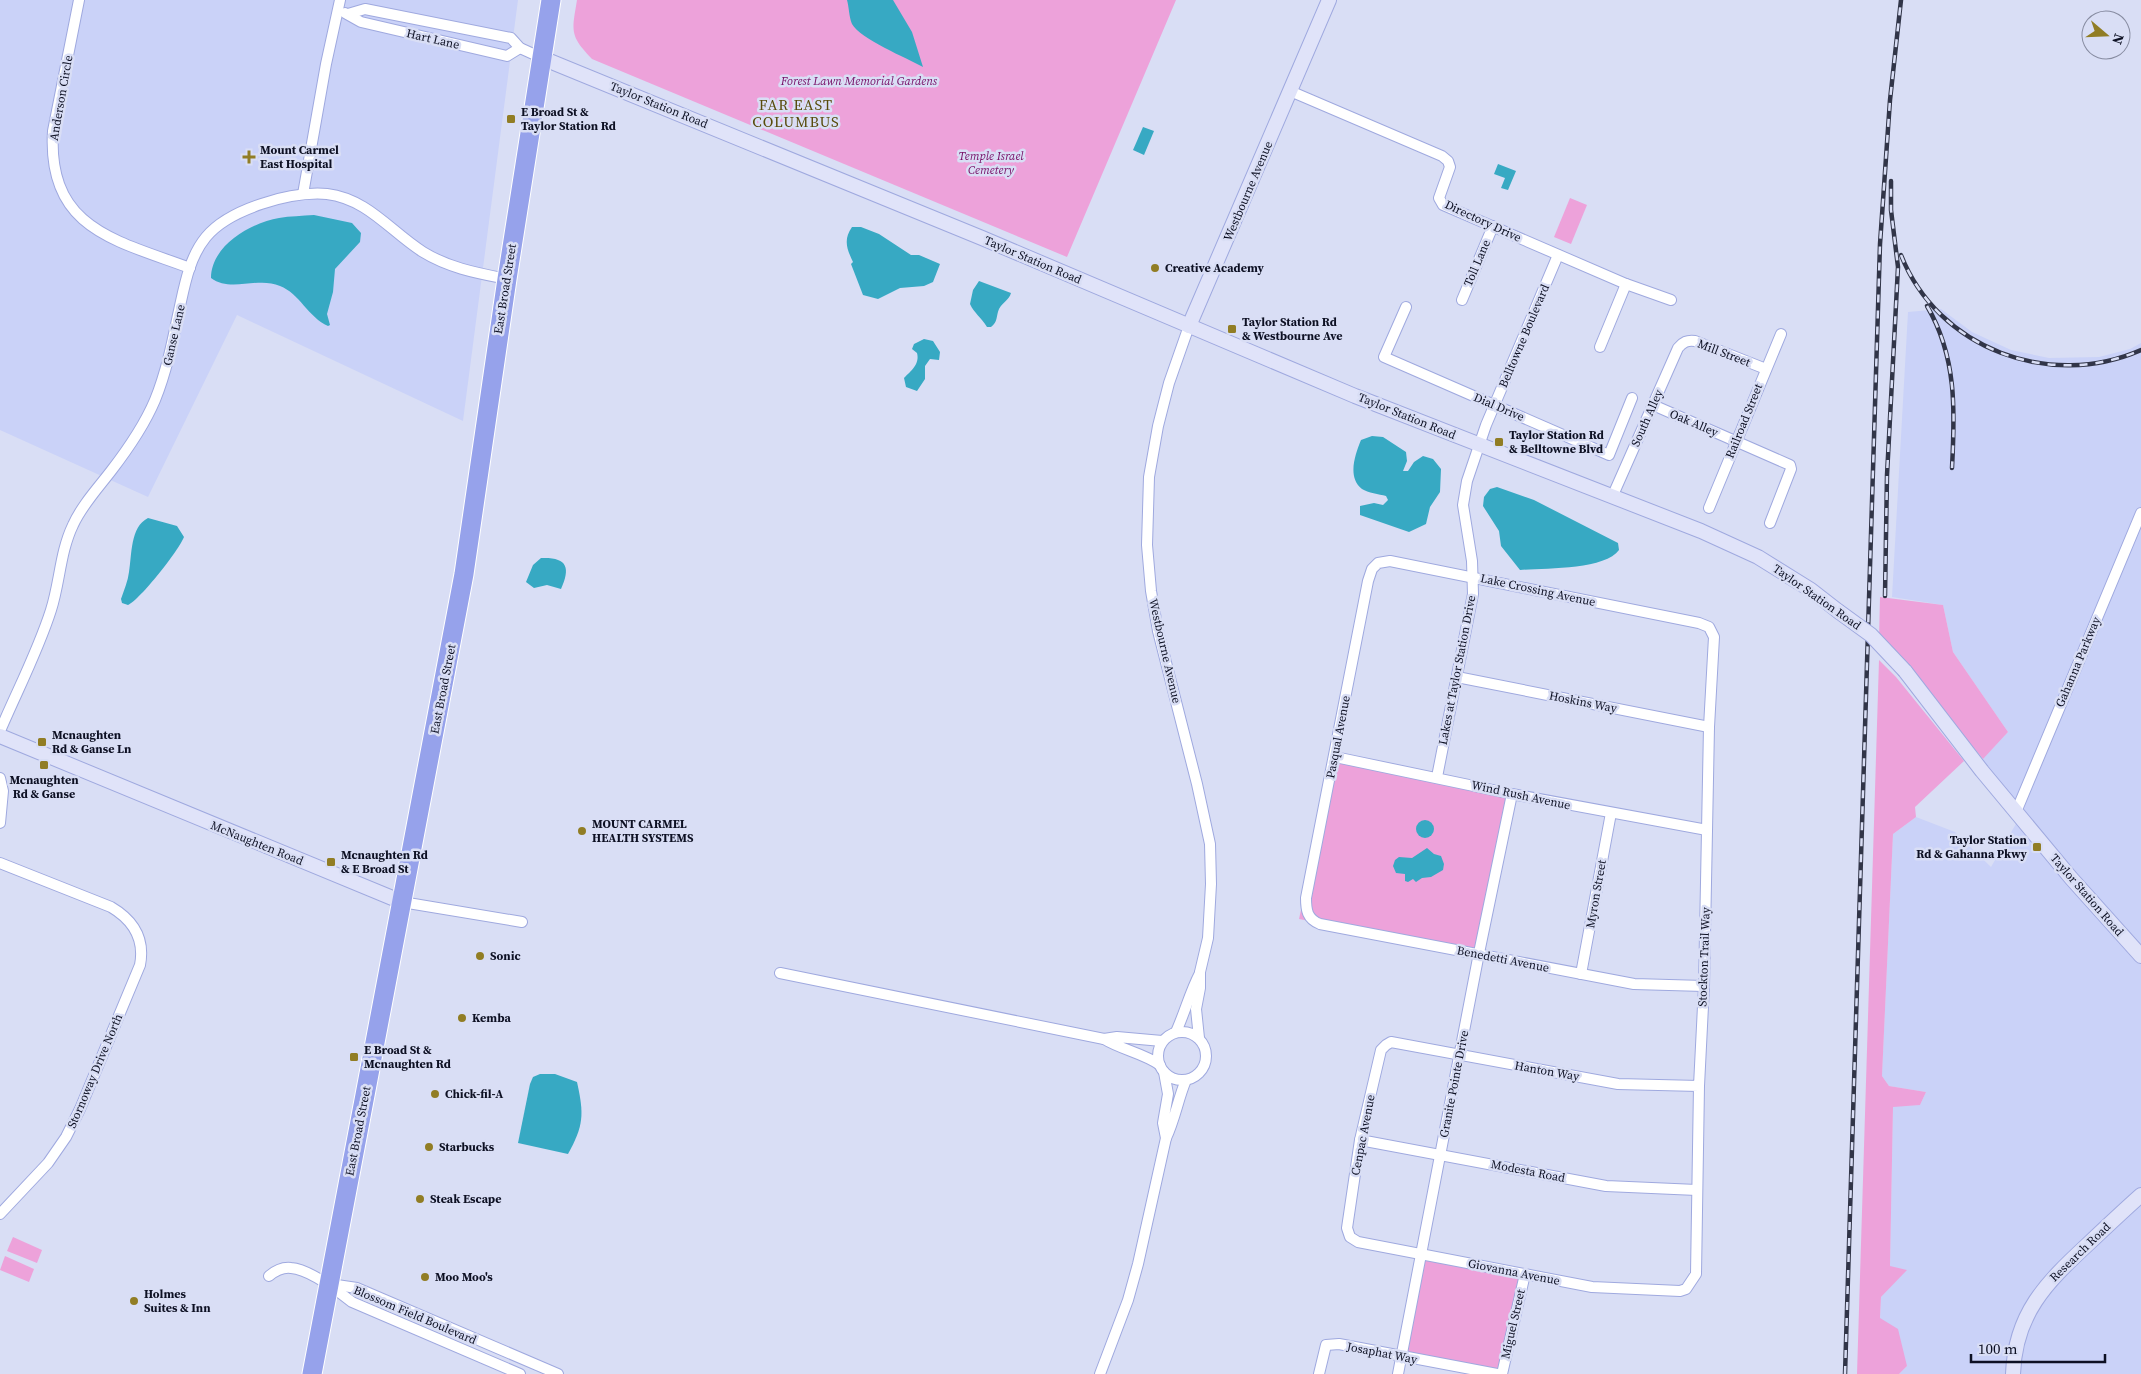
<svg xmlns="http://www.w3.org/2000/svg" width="2141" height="1374" font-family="'Source Serif 4',serif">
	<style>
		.built { fill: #cad2f8 }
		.green { fill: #eda2da }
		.water { fill: #37a9c3 }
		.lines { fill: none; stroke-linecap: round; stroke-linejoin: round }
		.street-casing { stroke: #9fa9df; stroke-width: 12 }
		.secondary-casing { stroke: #9fa9df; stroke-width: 16 }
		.highway-casing { stroke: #fff; stroke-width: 21 }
		.street { stroke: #fff; stroke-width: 10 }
		.secondary { stroke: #e0e3f9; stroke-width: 14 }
		.highway { stroke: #96a2eb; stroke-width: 19 }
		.rail-casing { stroke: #313548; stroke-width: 4.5 }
		.rail { stroke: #d9def5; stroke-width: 2.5; stroke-dasharray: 8; stroke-linecap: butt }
		.secondary-bridge-casing { stroke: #9fa9df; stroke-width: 16; stroke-linecap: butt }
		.secondary-bridge { stroke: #e0e3f9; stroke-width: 14 }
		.poi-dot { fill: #917d24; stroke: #d9def5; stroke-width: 2 }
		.labels { text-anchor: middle; stroke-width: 5; stroke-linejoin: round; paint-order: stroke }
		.street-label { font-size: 12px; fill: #0d1023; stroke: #d9def5 }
		.park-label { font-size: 12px; font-style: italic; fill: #770e66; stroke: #d9def5 }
		.poi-label { font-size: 12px; font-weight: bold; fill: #0d1023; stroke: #d9def5; text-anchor: start }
		.quarter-label { font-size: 15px; letter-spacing: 1px; fill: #584b0b; stroke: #d9def5 }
	</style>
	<rect width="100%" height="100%" fill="#d9def5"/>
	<g class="built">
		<path d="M0,0H518L463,421L237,315L148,497L0,430Z"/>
		<path d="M1941,309L1972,332L2011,350L2049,358L2099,357L2130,349L2141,343V1374H1899L1907,1366L1880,1319L1881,1297L1906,1270L1890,1267L1893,1106L1920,1105L1926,1092L1889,1086L1882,1076L1893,834L1916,817L1955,832L1991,867L2017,822L1974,768L2008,732L1953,652L1943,605L1892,597L1908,312Z"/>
	</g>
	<g class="green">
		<path d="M577,0H1176L1067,257L592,59C569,35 572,31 577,0Z"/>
		<path d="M1570,198L1587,205L1571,244L1554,237Z"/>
		<path d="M1880,597L1943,605L1953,652L2008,732L1983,759L1906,666L1879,639Z"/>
		<path d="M1879,660L1896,677L1964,761L1915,807L1916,817L1893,834L1882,1076L1889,1086L1926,1092L1920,1105L1893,1107L1890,1266L1907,1270L1881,1297L1880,1318L1898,1329L1907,1366L1899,1374H1857Z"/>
		<path d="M1335,757L1512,794L1479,953L1299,919Z"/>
		<path d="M13,1237L42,1250L37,1263L7,1251Z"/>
		<path d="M1420,1254L1525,1274L1502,1374L1401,1357Z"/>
		<path d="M5,1256L34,1269L29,1282L0,1270Z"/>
	</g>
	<g class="water">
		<path d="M847,0H893L912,32L923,67C907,58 860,39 852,24C849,17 849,7 847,0Z"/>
		<path d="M1143,127L1154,131L1144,155L1133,150Z"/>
		<path d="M1498,164L1516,171L1508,190L1501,188L1505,178L1494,174Z"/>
		<path d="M314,215L352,223L361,233L360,242L335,269L333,292L327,314L330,325L328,326C309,318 299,293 280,286C258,276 231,293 211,278C211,246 250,223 279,218C290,216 302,216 314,215Z"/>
		<path d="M852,227H861L879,234L911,255H919L940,264L933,282L924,286L900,288L878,299L863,295L851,264L853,262C847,249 843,240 852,227Z"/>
		<path d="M979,281L1011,293C1009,300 1003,302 999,309C996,316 998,322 991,327H987C981,317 974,313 970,304L973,290Z"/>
		<path d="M924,339L933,341L940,352L939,360L930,359L925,366V379L917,391L906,387L904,378C911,371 920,364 917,353L912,349L914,344Z"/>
		<path d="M1372,436L1383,437L1406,452L1407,461L1403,471H1408L1414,462L1423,456L1433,459L1441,469L1440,492L1430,507L1426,524L1409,532L1360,515V506L1374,503L1383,505L1388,500L1386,496C1379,494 1368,493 1362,489C1347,477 1355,455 1361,440Z"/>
		<path d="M1497,487L1534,500L1618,543L1619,550C1605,570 1544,568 1520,570L1501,546L1499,531L1483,506L1484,497L1490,489Z"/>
		<path d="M148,518L177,526L184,537C179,550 140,600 128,605L122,603L121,599C124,590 128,581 129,572C132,555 130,527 148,518Z"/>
		<path d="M541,558C567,557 571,567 561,589L547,585L534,588L526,582L533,565Z"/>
		<circle cx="1425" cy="829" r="9"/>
		<path d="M1427,848L1434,854L1441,856L1444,864L1443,870L1431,877L1422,878L1416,882L1413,879L1408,882L1405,881V874L1396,873L1393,866L1395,860L1399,857L1412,858Z"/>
		<path d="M540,1074H555L577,1082C584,1114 584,1125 568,1154L518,1143L530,1084L533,1077Z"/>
	</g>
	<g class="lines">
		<defs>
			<g id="street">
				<path d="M79,0L53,131C47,229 115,240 190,268"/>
				<path d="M345,13L361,22L507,56L520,48"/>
				<path d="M348,14L365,9L511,38L520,48L542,58"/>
				<path d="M1290,91L1442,156L1448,161L1450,167L1439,198L1443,205L1626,284L1671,300"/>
				<path d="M303,194L326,64L340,0"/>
				<path d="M1462,300L1493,226"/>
				<path d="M1406,307L1384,357L1609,455L1632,398"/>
				<path d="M1189,326L1169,383L1158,426L1149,477L1147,545L1151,591L1158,631L1197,784L1210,844L1211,884L1208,938L1200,972V988L1196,1009L1199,1038"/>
				<path d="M1600,347L1626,284"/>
				<path d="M1653,405L1790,465L1791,469L1770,523"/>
				<path d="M1613,495L1678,348C1683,342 1687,340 1695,341L1766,369"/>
				<path d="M1709,508L1781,334"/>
				<path d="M1457,677L1709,727"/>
				<path d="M0,731C17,691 38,651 51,610C60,582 60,552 73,525C82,505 98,488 111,471C128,449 144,426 155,400C166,373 172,344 178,315C184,289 188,259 206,237C229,209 291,191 327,194C368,199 391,232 423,252C449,268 477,273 507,279"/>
				<path d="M1335,757L1512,794L1707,830"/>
				<path d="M1437,777L1473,594L1472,561L1463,505L1467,481L1486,425L1558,255"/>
				<path d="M0,778L3,791L0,823"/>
				<path d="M2016,812L2141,513"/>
				<path d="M0,863L111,907C133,920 145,939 140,965L80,1109L66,1137L48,1163L0,1214"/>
				<path d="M402,902L522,922"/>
				<path d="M780,973L1104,1039"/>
				<path d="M1581,974L1611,813"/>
				<circle cx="1182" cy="1056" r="24"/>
				<path d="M1176,1032C1185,1012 1190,992 1200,973"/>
				<path d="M1160,1065C1143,1053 1122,1050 1104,1039L1117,1037L1162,1041"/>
				<path d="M1164,1072L1168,1094L1163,1123L1166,1138C1175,1119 1178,1099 1186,1080"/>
				<path d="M1699,1086L1618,1084L1391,1042L1386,1045L1381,1050L1360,1140L1347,1228L1350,1237L1358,1242L1592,1287L1680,1291L1686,1289L1696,1274L1699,1086L1704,986L1709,727L1714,637L1709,627L1699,623L1390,561L1378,563L1372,569L1368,581L1306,898C1306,910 1307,919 1320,924L1634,984L1704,986"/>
				<path d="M1360,1140L1606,1186L1697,1190"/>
				<path d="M269,1276C275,1271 283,1267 291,1268C309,1269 338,1291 352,1302L520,1374"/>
				<path d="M330,1284L357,1288L558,1374"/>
				<path d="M1100,1374L1128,1300L1138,1264L1166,1138"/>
				<path d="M1319,1374L1326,1345L1339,1344L1497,1374"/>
				<path d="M1398,1374L1479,953L1512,794"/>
				<path d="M1502,1374L1525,1274"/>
			</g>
			<g id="secondary">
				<path d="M542,58L982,238L1355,396L1701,531L1758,557L1811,590L1838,611"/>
				<path d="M1189,326L1329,0"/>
				<path d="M1905,671L1982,771L2071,878L2141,956"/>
				<path d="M0,736L402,902"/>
				<path d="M2013,1374C2015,1314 2046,1283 2087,1245C2105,1228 2123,1211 2141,1195"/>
			</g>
			<path id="highway" d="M312,1374L464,574L507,279L551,0"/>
		</defs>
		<use href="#street" class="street-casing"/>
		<use href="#secondary" class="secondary-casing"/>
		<use href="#highway" class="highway-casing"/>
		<use href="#street" class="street"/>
		<use href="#secondary" class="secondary"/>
		<use href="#highway" class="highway"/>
		<defs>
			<g id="rail">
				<path d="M1901,255C1938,349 2050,390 2141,350"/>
				<path d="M1927,306C1957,357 1955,411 1952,468"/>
				<path d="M1885,596L1887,475L1898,267L1891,210V181"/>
				<path d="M1845,1374L1880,244L1890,100L1901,0"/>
			</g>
		</defs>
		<use href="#rail" class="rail-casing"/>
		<use href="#rail" class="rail"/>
		<defs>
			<path id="secondary-bridge" d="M1838,611L1871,635L1905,671"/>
		</defs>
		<use href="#secondary-bridge" class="secondary-bridge-casing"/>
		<use href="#secondary-bridge" class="secondary-bridge"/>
	</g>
	<g class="poi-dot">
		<rect x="506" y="114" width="10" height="10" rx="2.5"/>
		<path d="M246.5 149.5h5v5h5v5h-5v5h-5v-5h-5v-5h5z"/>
		<circle cx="1155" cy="268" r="5"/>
		<rect x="1227" y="324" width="10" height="10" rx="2.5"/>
		<rect x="1494" y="437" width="10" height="10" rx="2.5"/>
		<rect x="37" y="737" width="10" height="10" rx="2.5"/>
		<rect x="39" y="760" width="10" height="10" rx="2.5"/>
		<circle cx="582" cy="831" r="5"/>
		<rect x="2032" y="842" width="10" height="10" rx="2.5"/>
		<rect x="326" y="857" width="10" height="10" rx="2.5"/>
		<circle cx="480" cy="956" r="5"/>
		<circle cx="462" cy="1018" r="5"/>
		<rect x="349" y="1052" width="10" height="10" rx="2.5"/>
		<circle cx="435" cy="1094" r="5"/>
		<circle cx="429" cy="1147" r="5"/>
		<circle cx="420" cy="1199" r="5"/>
		<circle cx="425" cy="1277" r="5"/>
		<circle cx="134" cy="1301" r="5"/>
	</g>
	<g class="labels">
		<g class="street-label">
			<text transform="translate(433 39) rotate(13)" y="4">Hart Lane</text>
			<text transform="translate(61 98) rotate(-80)" y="4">Anderson Circle</text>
			<text transform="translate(659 105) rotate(22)" y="4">Taylor Station Road</text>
			<text transform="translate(1248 191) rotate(-67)" y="4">Westbourne Avenue</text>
			<text transform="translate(1483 221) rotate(25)" y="4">Directory Drive</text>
			<text transform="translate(1033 260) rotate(23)" y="4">Taylor Station Road</text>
			<text transform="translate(1477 263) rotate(-67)" y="4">Toll Lane</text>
			<text transform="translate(505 289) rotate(-81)" y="4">East Broad Street</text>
			<text transform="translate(174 335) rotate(-77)" y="4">Ganse Lane</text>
			<text transform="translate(1524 336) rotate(-67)" y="4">Belltowne Boulevard</text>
			<text transform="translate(1724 353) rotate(21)" y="4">Mill Street</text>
			<text transform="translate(1499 407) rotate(23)" y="4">Dial Drive</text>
			<text transform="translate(1407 416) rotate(22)" y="4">Taylor Station Road</text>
			<text transform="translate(1647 418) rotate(-66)" y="4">South Alley</text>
			<text transform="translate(1744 421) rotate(-68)" y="4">Railroad Street</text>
			<text transform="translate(1694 423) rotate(23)" y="4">Oak Alley</text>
			<text transform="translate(1538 590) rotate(12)" y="4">Lake Crossing Avenue</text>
			<text transform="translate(1817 597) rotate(35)" y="4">Taylor Station Road</text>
			<text transform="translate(1165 651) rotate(77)" y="4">Westbourne Avenue</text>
			<text transform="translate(2078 662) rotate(-67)" y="4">Gahanna Parkway</text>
			<text transform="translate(1457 670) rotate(-79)" y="4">Lakes at Taylor Station Drive</text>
			<text transform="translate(443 689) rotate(-79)" y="4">East Broad Street</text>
			<text transform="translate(1583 702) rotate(11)" y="4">Hoskins Way</text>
			<text transform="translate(1338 737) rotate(-79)" y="4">Pasqual Avenue</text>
			<text transform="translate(1521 795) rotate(12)" y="4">Wind Rush Avenue</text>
			<text transform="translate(257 843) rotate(22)" y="4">McNaughten Road</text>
			<text transform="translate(1596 894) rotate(-80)" y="4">Myron Street</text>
			<text transform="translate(2087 895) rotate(49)" y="4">Taylor Station Road</text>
			<text transform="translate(1704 957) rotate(-88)" y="4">Stockton Trail Way</text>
			<text transform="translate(1503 959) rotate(11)" y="4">Benedetti Avenue</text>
			<text transform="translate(95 1071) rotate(-67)" y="4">Stornoway Drive North</text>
			<text transform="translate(1547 1071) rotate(10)" y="4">Hanton Way</text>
			<text transform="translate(1454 1084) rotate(-79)" y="4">Granite Pointe Drive</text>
			<text transform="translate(358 1131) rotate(-79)" y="4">East Broad Street</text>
			<text transform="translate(1363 1135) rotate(-79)" y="4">Cenpac Avenue</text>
			<text transform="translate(1528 1171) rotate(11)" y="4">Modesta Road</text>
			<text transform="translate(2080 1252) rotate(-44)" y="4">Research Road</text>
			<text transform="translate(1514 1272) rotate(11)" y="4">Giovanna Avenue</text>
			<text transform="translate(415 1315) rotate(23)" y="4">Blossom Field Boulevard</text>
			<text transform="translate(1513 1324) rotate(-77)" y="4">Miguel Street</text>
			<text transform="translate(1382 1353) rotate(11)" y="4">Josaphat Way</text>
		</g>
		<g class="park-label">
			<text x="859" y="85">Forest Lawn Memorial Gardens</text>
			<text x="991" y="160">Temple Israel<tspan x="991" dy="14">Cemetery</tspan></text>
		</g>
		<g class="poi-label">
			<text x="521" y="116">E Broad St &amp;<tspan x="521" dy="14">Taylor Station Rd</tspan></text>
			<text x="260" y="154">Mount Carmel<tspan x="260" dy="14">East Hospital</tspan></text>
			<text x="1165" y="272">Creative Academy</text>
			<text x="1242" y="326">Taylor Station Rd<tspan x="1242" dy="14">&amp; Westbourne Ave</tspan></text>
			<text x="1509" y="439">Taylor Station Rd<tspan x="1509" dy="14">&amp; Belltowne Blvd</tspan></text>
			<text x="52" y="739">Mcnaughten<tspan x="52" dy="14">Rd &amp; Ganse Ln</tspan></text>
			<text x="44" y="784" text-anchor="middle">Mcnaughten<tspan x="44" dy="14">Rd &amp; Ganse</tspan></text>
			<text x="592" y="828">MOUNT CARMEL<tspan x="592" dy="14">HEALTH SYSTEMS</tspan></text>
			<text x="2027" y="844" text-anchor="end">Taylor Station<tspan x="2027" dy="14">Rd &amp; Gahanna Pkwy</tspan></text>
			<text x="341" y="859">Mcnaughten Rd<tspan x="341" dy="14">&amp; E Broad St</tspan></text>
			<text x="490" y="960">Sonic</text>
			<text x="472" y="1022">Kemba</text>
			<text x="364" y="1054">E Broad St &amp;<tspan x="364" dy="14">Mcnaughten Rd</tspan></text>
			<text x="445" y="1098">Chick-fil-A</text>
			<text x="439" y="1151">Starbucks</text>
			<text x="430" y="1203">Steak Escape</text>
			<text x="435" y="1281">Moo Moo's</text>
			<text x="144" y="1298">Holmes<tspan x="144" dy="14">Suites &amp; Inn</tspan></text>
		</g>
		<g class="quarter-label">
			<text x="796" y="110">FAR EAST<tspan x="796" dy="17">COLUMBUS</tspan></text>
		</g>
	</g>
	<g transform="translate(2106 35) rotate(109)"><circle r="24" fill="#d9def5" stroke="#878ca1"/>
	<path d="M0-4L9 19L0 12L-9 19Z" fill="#917d24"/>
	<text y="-8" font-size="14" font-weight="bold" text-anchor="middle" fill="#0d1023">N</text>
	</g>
	<path d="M1971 1354v8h134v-8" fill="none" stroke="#0d1023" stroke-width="2.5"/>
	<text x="1978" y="1354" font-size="15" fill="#0d1023" stroke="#d9def5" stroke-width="4" paint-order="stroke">100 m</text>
</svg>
